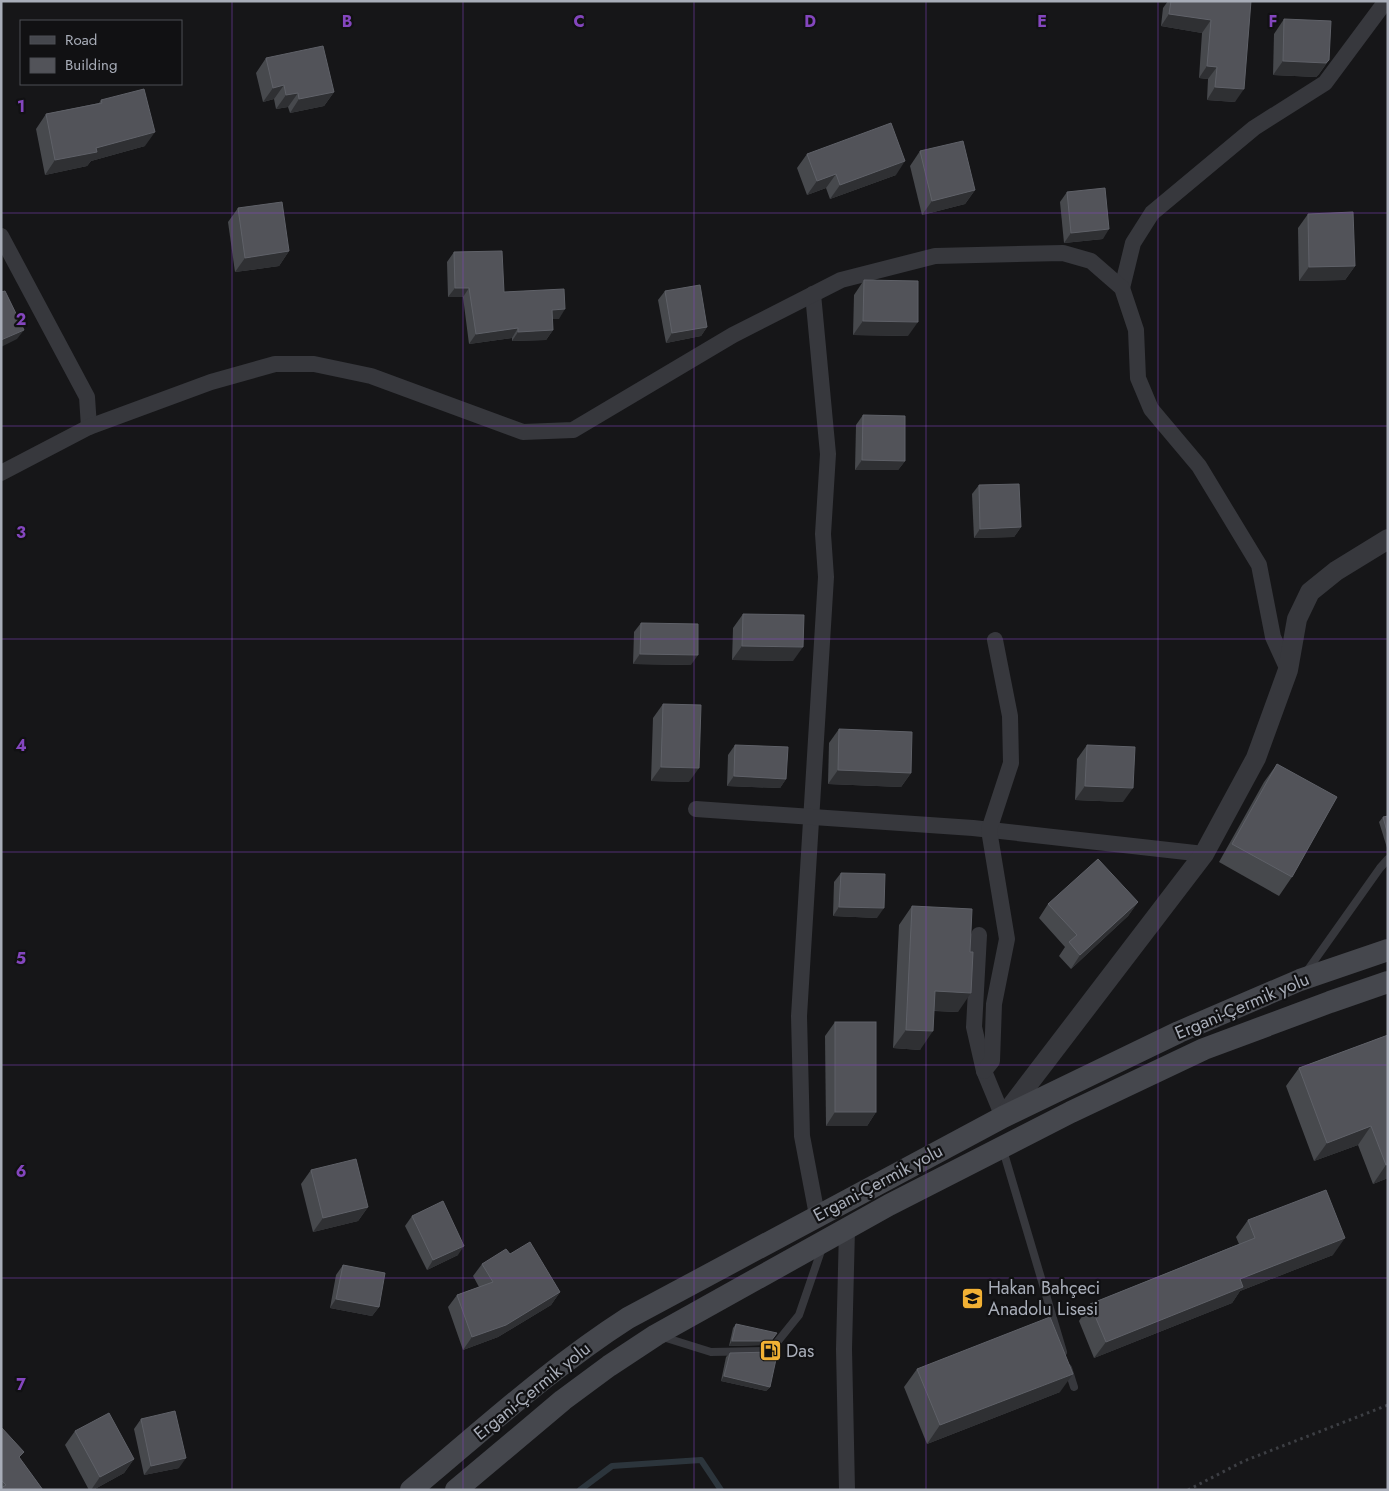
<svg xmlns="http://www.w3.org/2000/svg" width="1389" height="1491" font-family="Jost,sans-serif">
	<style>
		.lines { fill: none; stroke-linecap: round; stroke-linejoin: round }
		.stream { stroke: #2c353c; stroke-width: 6 }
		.path { stroke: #3d3f44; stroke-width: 3; stroke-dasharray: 2.5 4; stroke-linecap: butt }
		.service { stroke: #37383d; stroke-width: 8 }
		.minor { stroke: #37383d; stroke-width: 16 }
		.tertiary { stroke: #37383d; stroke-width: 20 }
		.secondary { stroke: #45474d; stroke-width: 22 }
		.wall { fill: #47494d }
		.shaded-wall { fill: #2f3033 }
		.building { fill: #525359; stroke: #5f6168 }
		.grid { fill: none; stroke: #8446be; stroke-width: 1; stroke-opacity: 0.55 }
		.labels { text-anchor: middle; stroke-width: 4.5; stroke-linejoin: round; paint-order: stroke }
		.street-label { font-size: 18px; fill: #a8adb8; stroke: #111113 }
		.poi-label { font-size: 18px; fill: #a8adb8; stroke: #111113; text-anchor: start }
		.grid-label { font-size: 16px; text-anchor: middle; font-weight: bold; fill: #8446be; stroke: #111113; stroke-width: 4.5; stroke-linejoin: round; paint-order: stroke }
	</style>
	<rect width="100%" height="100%" fill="#161618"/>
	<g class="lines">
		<path class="stream" d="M580,1490L612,1466L701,1460L721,1490"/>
		<path class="path" d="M1188,1490L1244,1461L1388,1405"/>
		<g class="service">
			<path d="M1307,971L1380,868L1388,859"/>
			<path d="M1003,1150L1063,1352"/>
			<path d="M663,1337L711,1352L770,1351L799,1315L822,1248"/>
			<path d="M1068,1368L1074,1387"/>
		</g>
		<g class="minor">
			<path d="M1,236L87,397L89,427"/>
			<path d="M1122,288L1133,243L1152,213L1254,128L1325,83L1386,1"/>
			<path d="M813,294L828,454L823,534L826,577L799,1016L802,1136L817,1215"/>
			<path d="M1,473L89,427L211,382L275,364H314L371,376L523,432L573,430L733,335L841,280L935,256L1063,253L1091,261L1122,288L1136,330L1138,378L1151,409L1199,466L1259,565L1273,637L1288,670"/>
			<path d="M696,809L973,828L1204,854"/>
			<path d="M979,935L974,1027L984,1071L1003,1117"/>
			<path d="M984,1071L992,1061L994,1004L1007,939L989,830L1011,763L1010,716L995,640"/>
			<path d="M847,1229L844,1349L847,1490"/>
		</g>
		<path class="tertiary" d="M1003,1117L1204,854L1256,758L1288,670L1297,619L1310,592L1336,571L1388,539"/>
		<g class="secondary">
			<path d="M411,1490C482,1431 550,1368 628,1318L1003,1117L1179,1032L1300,980L1388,950"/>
			<path d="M456,1490L563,1400L609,1366L656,1335L889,1205L1071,1112L1204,1049L1330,1002L1388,982"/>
		</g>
	</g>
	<g class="wall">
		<path d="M1168,1H1251L1235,102L1207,100L1208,79L1199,78L1202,33L1161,26L1163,8Z"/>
		<path d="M1284,19L1329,60L1319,74L1316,77L1273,75L1274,34Z"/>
		<path d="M266,58L334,92L324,106L290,113L288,107L276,109L274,99L263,102L256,73Z"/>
		<path d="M101,100L145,146L91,161L87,166L45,175L36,129L46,114L99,103Z"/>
		<path d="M920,151L975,190L965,204L922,215L910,166Z"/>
		<path d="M807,154L896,175L830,199L826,188L807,195L797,168Z"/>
		<path d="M1067,192L1103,239L1064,243L1060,202Z"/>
		<path d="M238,208L289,251L279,266L235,272L228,222Z"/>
		<path d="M1308,214L1355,266L1345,280L1299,281L1298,228Z"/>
		<path d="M454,252L504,292L559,319H552L553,330L546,340L512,341V338L469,344L463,297H448L447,262Z"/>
		<path d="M864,280L908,336L853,335L854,295Z"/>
		<path d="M665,291L707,327L701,336L666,343L658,300Z"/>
		<path d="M863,415L905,461L898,470H855L856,425Z"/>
		<path d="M979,485L1021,527L1014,537L974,538L972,494Z"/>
		<path d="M743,614L793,661L732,660L733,628Z"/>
		<path d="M641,623L691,665L633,664L634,632Z"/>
		<path d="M663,704L689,782L651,781L653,718Z"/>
		<path d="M839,729L911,773L901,787L828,784L829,743Z"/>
		<path d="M735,745L786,779L780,788L727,786L728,755Z"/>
		<path d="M1087,745L1123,802L1075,800L1077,759Z"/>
		<path d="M1277,764L1292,877L1279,896L1219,862L1264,782Z"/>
		<path d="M1388,816V851L1379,822L1383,817Z"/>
		<path d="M841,873L877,918L833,916L834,882Z"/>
		<path d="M1138,902L1128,916L1071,969L1059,956L1065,947L1039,918L1048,904Z"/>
		<path d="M912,906L970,952L958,1012L934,1011L920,1050L893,1048L899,925Z"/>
		<path d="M835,1022L876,1112L867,1126H826L825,1036Z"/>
		<path d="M1388,1035V1178L1373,1184L1358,1145L1314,1161L1286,1086L1299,1068Z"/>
		<path d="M311,1170L368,1207L358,1221L313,1232L301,1184Z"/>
		<path d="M412,1216L458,1255L427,1270L405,1226Z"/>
		<path d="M1248,1220L1333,1255L1240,1291L1232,1303L1094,1358L1079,1321L1090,1304L1239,1244L1236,1237Z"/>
		<path d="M510,1254L560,1292L551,1305L498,1337L463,1350L448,1307L457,1295L479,1287L473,1276L482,1264Z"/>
		<path d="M343,1265L379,1307L372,1316L330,1308L336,1275Z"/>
		<path d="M736,1324L767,1345L729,1346L733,1328Z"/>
		<path d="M730,1353L770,1387L766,1391L721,1381L726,1357Z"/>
		<path d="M917,1369L1060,1392L927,1444L904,1387Z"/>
		<path d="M141,1419L179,1468L144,1475L134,1429Z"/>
		<path d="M1,1427L20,1459L43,1490H1Z"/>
		<path d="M75,1431L134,1459L124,1473L93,1490H89L65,1445Z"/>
	</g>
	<g class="shaded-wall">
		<path d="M1169,14L1211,20L1202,33L1161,26Z"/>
		<path d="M1329,60L1319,74L1316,77L1273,75L1283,61Z"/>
		<path d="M1207,66L1217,67L1208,79L1199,78Z"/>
		<path d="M284,85L274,99L263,102L273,88Z"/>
		<path d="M1215,87L1244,89L1235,102L1207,100Z"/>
		<path d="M334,92L324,106L290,113L299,99Z"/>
		<path d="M298,93L288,107L276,109L286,95Z"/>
		<path d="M155,132L145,146L91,161L87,166L45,175L55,160L96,148Z"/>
		<path d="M905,161L896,175L830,199L840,185Z"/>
		<path d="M836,174L826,188L807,195L817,181Z"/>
		<path d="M975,190L965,204L922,215L932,201Z"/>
		<path d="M1109,229L1103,239L1064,243L1071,233Z"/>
		<path d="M289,251L279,266L235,272L245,258Z"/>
		<path d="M1355,266L1345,280L1299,281L1309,267Z"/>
		<path d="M455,288H469L463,297H448Z"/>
		<path d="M565,309L559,319H545L552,310Z"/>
		<path d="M863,321L918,322L908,336L853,335Z"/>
		<path d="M707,327L701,336L666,343L672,333Z"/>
		<path d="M518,328L512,338L469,344L476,334Z"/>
		<path d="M24,330L17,339L1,347V340Z"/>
		<path d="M553,330L546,340L512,341L518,332Z"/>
		<path d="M862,460L905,461L898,470H855Z"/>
		<path d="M1021,527L1014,537L974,538L980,529Z"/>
		<path d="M742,646L803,647L793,661L732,660Z"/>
		<path d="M640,654L698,655L691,665L633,664Z"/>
		<path d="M661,767L699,768L689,782L651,781Z"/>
		<path d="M838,770L911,773L901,787L828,784Z"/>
		<path d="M734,776L786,779L780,788L727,786Z"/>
		<path d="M1085,786L1133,788L1123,802L1075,800Z"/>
		<path d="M1138,902L1128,916L1071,969L1080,955Z"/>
		<path d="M839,907L884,908L877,918L833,916Z"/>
		<path d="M935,991L971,993L958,1012L922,1010Z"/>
		<path d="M906,1030L933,1031L920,1050L893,1048Z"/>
		<path d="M835,1112H876L867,1126H826Z"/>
		<path d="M1371,1126L1358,1145L1314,1161L1327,1143Z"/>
		<path d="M1388,1164V1178L1373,1184L1386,1165Z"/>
		<path d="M368,1207L358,1221L313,1232L323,1218Z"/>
		<path d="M1345,1238L1333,1255L1240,1291L1232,1303L1094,1358L1106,1342L1240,1279Z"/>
		<path d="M464,1246L458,1255L427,1270L433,1260Z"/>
		<path d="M560,1292L551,1305L498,1337L463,1350L472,1337Z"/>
		<path d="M336,1299L379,1307L372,1316L330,1308Z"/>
		<path d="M777,1333L767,1345L729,1346L732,1341Z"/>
		<path d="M1073,1374L1060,1392L927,1444L940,1425Z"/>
		<path d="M724,1376L770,1387L766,1391L721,1381Z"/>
		<path d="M186,1458L179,1468L144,1475L151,1466Z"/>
		<path d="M134,1459L124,1473L93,1490H91L100,1477Z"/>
	</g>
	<g class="building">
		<path d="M1171,1H1251L1244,89L1215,87L1217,67L1207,66L1211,20L1169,14Z"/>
		<path d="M1284,19L1331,21L1329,60L1326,63L1283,61Z"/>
		<path d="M323,46L334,92L299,99L298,93L286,95L284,85L273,88L266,58Z"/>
		<path d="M144,89L155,132L96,148L97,152L55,160L46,114L102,103L101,100Z"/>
		<path d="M891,123L905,161L840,185L836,174L817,181L807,154Z"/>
		<path d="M963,141L975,190L932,201L920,151Z"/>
		<path d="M1105,188L1109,229L1071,233L1067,192Z"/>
		<path d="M282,202L289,251L245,258L238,208Z"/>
		<path d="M1353,212L1355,266L1309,267L1308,214Z"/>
		<path d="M502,251L504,292L564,289L565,309L552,310L553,330L518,332V328L476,334L469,288H455L454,252Z"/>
		<path d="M864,280L918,281V322L863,321Z"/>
		<path d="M700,285L707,327L672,333L665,291Z"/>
		<path d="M5,291L24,330L1,340V292Z"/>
		<path d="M863,415L905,416V461L862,460Z"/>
		<path d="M1019,484L1021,527L980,529L979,485Z"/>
		<path d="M743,614L804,615L803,647L742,646Z"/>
		<path d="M641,623L698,624V655L640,654Z"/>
		<path d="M663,704L701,705L699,768L661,767Z"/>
		<path d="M839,729L912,732L911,773L838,770Z"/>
		<path d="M735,745L788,747L786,779L734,776Z"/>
		<path d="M1087,745L1135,747L1133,788L1085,786Z"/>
		<path d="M1277,764L1337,797L1292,877L1232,844Z"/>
		<path d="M1388,816V835L1383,817Z"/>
		<path d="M1098,859L1138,902L1080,955L1069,942L1077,935L1048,904Z"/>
		<path d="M841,873L885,874L884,908L839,907Z"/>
		<path d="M912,906L972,909L970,952H973L971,993L935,991L933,1031L906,1030Z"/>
		<rect x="835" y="1022" width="41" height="90"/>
		<path d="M1388,1035V1164L1386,1165L1371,1126L1327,1143L1299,1068Z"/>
		<path d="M356,1159L368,1207L323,1218L311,1170Z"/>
		<path d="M1326,1190L1345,1238L1240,1279L1243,1287L1106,1342L1090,1304L1255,1238L1248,1220Z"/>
		<path d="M443,1201L464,1246L433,1260L412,1216Z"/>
		<path d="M530,1242L560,1292L506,1325L472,1337L457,1295L493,1282L482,1264L506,1249L510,1254Z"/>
		<path d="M343,1265L385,1273L379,1307L336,1299Z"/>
		<path d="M1050,1317L1073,1374L940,1425L917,1369Z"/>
		<path d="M736,1324L777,1333L771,1341H732Z"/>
		<path d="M778,1350L770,1387L724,1376L730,1353L773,1352Z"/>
		<path d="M175,1411L186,1458L151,1466L141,1419Z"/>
		<path d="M109,1413L134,1459L100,1477L75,1431Z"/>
		<path d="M1,1427L24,1452L19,1457L43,1490H1V1488L6,1485L1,1480Z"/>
	</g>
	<path class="grid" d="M232,1V1490M463,1V1490M694,1V1490M926,1V1490M1158,1V1490M1,213H1388M1,426H1388M1,639H1388M1,852H1388M1,1065H1388M1,1278H1388"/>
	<defs>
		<symbol id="school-square" viewBox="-11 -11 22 22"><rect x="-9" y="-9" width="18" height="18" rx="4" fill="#f2b134" stroke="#111113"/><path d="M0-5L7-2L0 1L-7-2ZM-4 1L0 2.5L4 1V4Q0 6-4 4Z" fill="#111"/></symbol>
		<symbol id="fuel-square" viewBox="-11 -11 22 22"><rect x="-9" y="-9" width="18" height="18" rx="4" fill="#f2b134" stroke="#111113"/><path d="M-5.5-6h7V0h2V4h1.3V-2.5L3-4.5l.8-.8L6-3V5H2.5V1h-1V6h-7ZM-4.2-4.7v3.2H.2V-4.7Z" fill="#111"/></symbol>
	</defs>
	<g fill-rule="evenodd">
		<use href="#school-square" x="960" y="1286" width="25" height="25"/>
		<use href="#fuel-square" x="758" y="1338" width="25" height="25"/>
	</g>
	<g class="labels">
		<g class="street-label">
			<text transform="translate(1242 1006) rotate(-23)" y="6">Ergani-Çermik yolu</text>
			<text transform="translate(878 1183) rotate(-28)" y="6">Ergani-Çermik yolu</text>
			<text transform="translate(532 1391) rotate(-39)" y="6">Ergani-Çermik yolu</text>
		</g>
		<g class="poi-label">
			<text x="988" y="1294">Hakan Bahçeci<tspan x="988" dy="21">Anadolu Lisesi</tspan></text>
			<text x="786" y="1357">Das</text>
		</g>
	</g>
	<g class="grid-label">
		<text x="347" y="27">B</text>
		<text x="579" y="27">C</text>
		<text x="810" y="27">D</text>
		<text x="1042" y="27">E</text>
		<text x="1273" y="27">F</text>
		<text x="21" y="112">1</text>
		<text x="21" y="325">2</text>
		<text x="21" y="538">3</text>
		<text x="21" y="751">4</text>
		<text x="21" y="964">5</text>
		<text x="21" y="1177">6</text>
		<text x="21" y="1390">7</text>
	</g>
	<rect width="1389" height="1491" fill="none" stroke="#a8adb8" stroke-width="5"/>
	<rect x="20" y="20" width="162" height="65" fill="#111113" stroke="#4d4f55"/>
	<rect x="30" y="36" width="25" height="8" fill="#45474d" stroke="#4d4f55"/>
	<text x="65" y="45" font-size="15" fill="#a8adb8">Road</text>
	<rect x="30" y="58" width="25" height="15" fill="#525359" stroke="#4d4f55"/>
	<text x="65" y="70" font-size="15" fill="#a8adb8">Building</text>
</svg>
